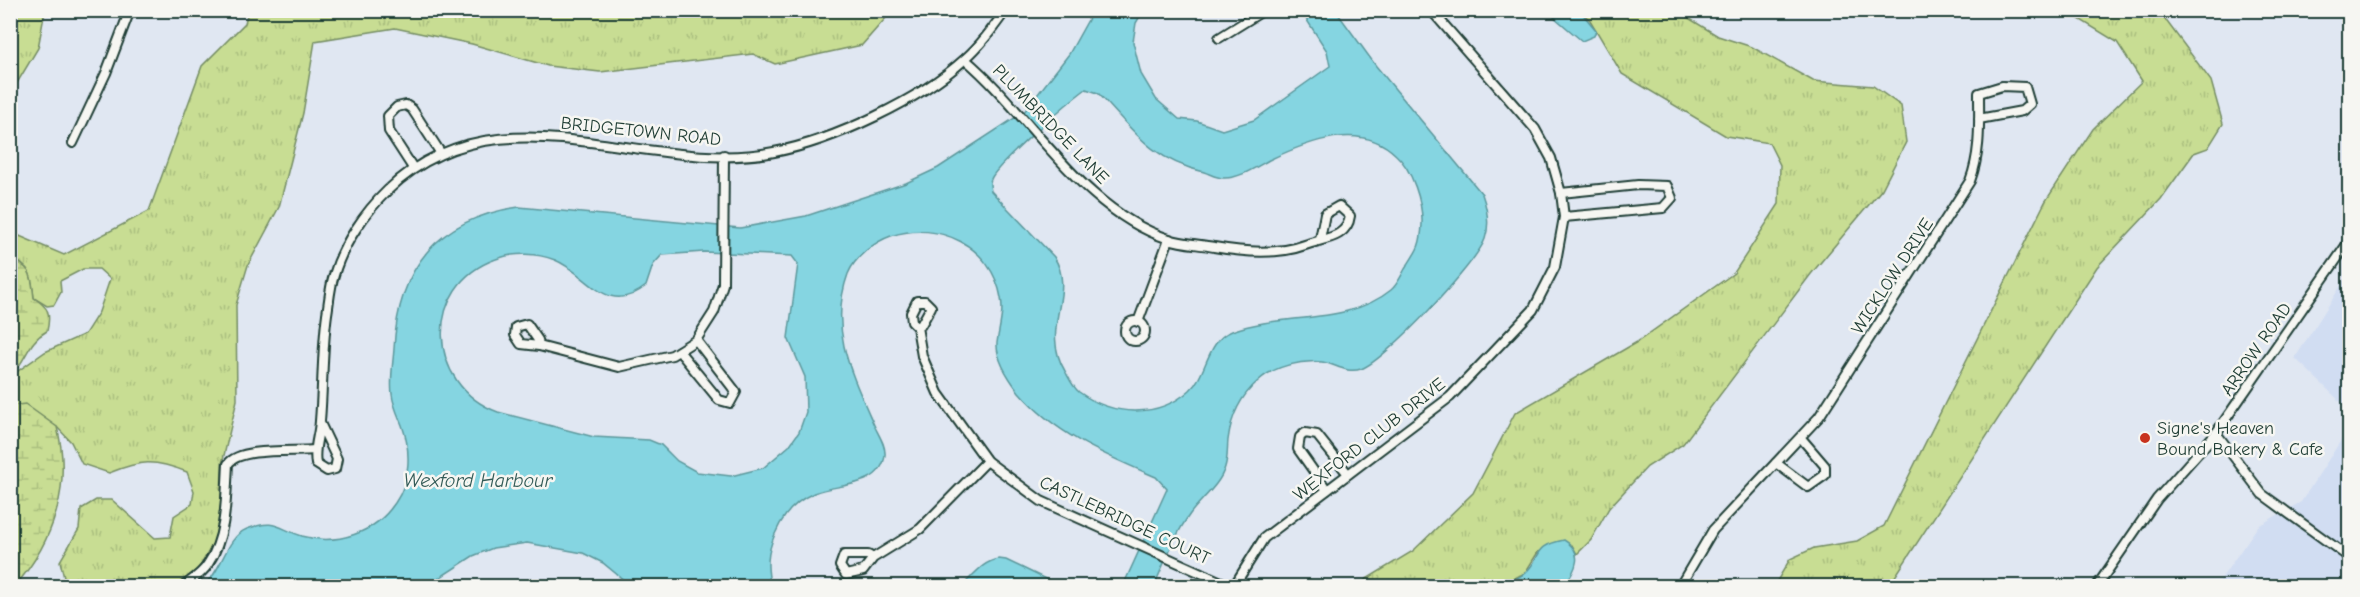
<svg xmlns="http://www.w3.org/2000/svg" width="2360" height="597" font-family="'Comic Neue',sans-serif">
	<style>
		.built { fill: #d1ddf2 }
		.grass { fill: url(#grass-tufts); stroke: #748d64; stroke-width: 1.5 }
		.wetland { fill: url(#wetland-marsh); stroke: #748d64; stroke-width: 1.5 }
		.water { fill: #85d5e1; stroke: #5c989c; stroke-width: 1.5; fill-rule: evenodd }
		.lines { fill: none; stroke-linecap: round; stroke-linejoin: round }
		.minor-casing { stroke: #1f3d34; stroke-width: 12 }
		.minor { stroke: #f6f6f2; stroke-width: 8 }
		.poi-dot { fill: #c8321e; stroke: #f6f6f2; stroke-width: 2 }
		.labels { text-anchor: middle; stroke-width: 5; stroke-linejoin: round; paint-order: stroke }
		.street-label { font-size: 18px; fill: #1f3d34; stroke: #f6f6f2 }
		.poi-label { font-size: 18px; fill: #1f3d34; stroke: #f6f6f2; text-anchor: start }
		.water-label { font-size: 20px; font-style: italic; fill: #335b57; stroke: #f6f6f2 }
	</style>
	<defs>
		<pattern id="grass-tufts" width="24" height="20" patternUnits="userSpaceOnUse" patternTransform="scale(1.5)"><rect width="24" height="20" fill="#c8dd93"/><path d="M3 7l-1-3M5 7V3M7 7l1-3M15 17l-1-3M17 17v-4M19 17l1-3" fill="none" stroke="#abbf7f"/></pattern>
		<pattern id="wetland-marsh" width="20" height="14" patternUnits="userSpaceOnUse" patternTransform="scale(1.5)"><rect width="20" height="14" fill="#c8dd93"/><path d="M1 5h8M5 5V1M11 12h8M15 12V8" fill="none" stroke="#abbf7f"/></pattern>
	</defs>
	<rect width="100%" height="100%" fill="#e0e7f2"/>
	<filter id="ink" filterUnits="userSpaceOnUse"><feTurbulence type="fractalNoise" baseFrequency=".0167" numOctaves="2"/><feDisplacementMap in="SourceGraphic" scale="12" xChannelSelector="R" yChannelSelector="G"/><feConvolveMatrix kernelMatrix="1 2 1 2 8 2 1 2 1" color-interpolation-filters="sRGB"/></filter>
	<g filter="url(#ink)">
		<g class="built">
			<path d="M2349,273V410L2295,358Z"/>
			<path d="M2349,428V586H2216L2258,526L2301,502Z"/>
		</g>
		<g class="grass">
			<path d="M11,10L45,11L38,48L11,93Z"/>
			<path d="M248,11H892L862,45L775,64L753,54L600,72L548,66L472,44L395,28L315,41L303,113L279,207L248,265L236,305L237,400L222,464L221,503L215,540L199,568L176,586H66L60,561L79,529L81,509L96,500H112L155,538L170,537L174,516L192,504L194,491L187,472C154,459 141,460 109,473L82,464L71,442L57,427L11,406V376L45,352L85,334L99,312L110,279L99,269H83L60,281L61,292L54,305L47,306L34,298C31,275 33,269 11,258L10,232L64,255L149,211L202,66L245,23Z"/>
			<path d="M1580,11H1677L1718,36L1752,47L1813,81L1873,86L1901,106L1906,142L1882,189L1811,274L1683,444L1647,467L1609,508L1591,540L1577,554L1572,545L1538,552L1525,573L1499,586H1355L1413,551L1473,493L1515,413L1637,342L1734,273L1779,204L1780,165L1769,143L1726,136L1622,74L1590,20Z"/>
			<path d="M2066,11H2159L2211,81L2223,124L2208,148L2194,153L2161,199L2097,267L1889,586H1774L1790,559L1814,548L1857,541L1884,526L2045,202L2093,129L2142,81L2117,42Z"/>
		</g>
		<g class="wetland">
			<path d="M11,258C33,269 31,275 34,298C49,308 51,313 47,331C27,342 27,360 11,376Z"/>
			<path d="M25,404L57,427C72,486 54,541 15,586H11V406Z"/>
		</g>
		<g class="water">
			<path d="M1093,11H1143L1136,23L1133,42L1141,74L1156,99L1179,119L1197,121L1222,130L1254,120L1330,66L1327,51L1301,11H1336L1376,66L1482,194C1487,208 1490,225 1485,239C1477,263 1385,361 1361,369C1347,374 1335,364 1322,362C1301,360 1274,366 1258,381C1240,397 1231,416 1228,440C1227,449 1228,458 1225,467C1220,485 1201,499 1190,514C1174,536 1165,562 1154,586H1123L1167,489L1156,477C1105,455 1056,435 1019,392C1009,379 996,359 997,343C999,328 1004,313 1001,298C992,246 939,220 891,236C874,242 855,257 848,274C828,329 852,375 874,425C878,434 886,445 885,455C881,489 837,483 814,493C795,501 783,515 775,534C767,553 766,567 771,586H631L603,563L583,553L527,543L493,548L473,556L427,586H204C222,571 226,537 247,529C276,518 277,528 302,536C337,546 375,533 395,503C411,480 411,450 402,425C398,415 393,405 392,394C390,380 393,363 394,349C398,267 437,219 519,207L740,228L806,216L906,183L938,168L1024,112L1069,54ZM1086,89L1098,93C1133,130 1151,160 1204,172C1210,174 1217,178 1223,178C1239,179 1256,167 1269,160C1307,142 1361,120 1396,155C1412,169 1423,203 1422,224C1421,247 1417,250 1405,269C1401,276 1397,285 1391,290C1347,326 1282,312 1232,331C1206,341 1208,373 1190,390C1158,419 1112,416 1079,392C1073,387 1069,378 1065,371C1039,328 1077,293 1054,257L991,191C990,186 989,182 992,177C1002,160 1067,103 1086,89ZM704,252L792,256L798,264L788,338L805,377L806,412L799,432L789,446L763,468L731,476L697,472L677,461L661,445L649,440L594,437L498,412C426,386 422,285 496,259C514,252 537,253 555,260C588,273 606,318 646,286L653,265L662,255Z"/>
			<path d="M1547,11H1580L1596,30L1594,36L1582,41Z"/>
			<path d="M1564,540C1585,552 1576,570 1564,586H1499C1507,582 1518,579 1525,573C1543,557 1532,546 1564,540Z"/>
			<path d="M999,559L1006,560L1060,586H962C973,576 983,561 999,559Z"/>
		</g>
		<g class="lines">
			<defs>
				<g id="minor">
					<path d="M1219,38L1264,10"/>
					<path d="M965,59C1031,115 1082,211 1169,239C1183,244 1200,244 1214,247C1242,252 1278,255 1305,245C1323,238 1347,239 1350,216L1339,206L1325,214L1320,239"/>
					<path d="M73,143L106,73L130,10"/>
					<path d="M413,168L389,131L388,116L397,107L406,105L412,109L440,152"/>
					<path d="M1561,193L1638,185L1667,186L1672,198L1663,208L1564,217"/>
					<circle cx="1135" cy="331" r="10"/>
					<path d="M1138,322L1169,239"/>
					<path d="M917,327L921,325L931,307L925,301H917L911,313L912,322L917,327L922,356L938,393L987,461L1041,501L1230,586"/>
					<path d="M539,346L538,340L527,324L516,327L515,335L521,344L539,346L619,367L672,355L696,340L714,312L723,284L724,155"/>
					<path d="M679,351L719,400L730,403L736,392L696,340"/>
					<path d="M320,423L337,459L335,469L327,471L316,464C313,449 319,437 320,421C323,385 322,350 327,314C329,302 330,287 334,275C343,244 365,212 388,190C498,83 645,177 774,152C833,141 920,100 965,59C981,45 993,28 1006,10"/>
					<path d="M2216,433L2262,494L2350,558"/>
					<path d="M1776,463L1808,487L1825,475V466L1801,438"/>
					<path d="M1327,490L1298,449L1300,437L1305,433L1317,435L1348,474"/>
					<path d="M873,558L868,555H844L840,566L846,575L863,571L873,558L920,529L987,461"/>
					<path d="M184,586C192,580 203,573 208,564C227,536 226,496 228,464C240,447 293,452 314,450"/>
					<path d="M1234,586L1264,538L1450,397L1533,310L1555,267L1564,217L1561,193L1551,158L1535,129L1431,10"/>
					<path d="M1680,586L1713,530L1819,417L1970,181C1981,152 1979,123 1979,93L2002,86L2025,87L2030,104L2022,111L1979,119"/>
					<path d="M2097,586L2157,499L2216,433L2350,240"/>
				</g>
			</defs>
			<use href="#minor" class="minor-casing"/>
			<use href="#minor" class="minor"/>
		</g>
	</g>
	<circle class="poi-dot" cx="2145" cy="438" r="6"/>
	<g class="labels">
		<g class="street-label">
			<text transform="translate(1051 124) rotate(46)" y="6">PLUMBRIDGE LANE</text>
			<text transform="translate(641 131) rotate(6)" y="6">BRIDGETOWN ROAD</text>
			<text transform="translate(1892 276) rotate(-57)" y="6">WICKLOW DRIVE</text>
			<text transform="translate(2256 349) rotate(-55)" y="6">ARROW ROAD</text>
			<text transform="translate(1369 439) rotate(-38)" y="6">WEXFORD CLUB DRIVE</text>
			<text transform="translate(1125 520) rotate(25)" y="6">CASTLEBRIDGE COURT</text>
		</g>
		<g class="poi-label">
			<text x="2157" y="434">Signe's Heaven<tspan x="2157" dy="21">Bound Bakery &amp; Cafe</tspan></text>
		</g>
		<g class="water-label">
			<text x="478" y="487">Wexford Harbour</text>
		</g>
	</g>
	<rect width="2360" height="597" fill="none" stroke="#f6f6f2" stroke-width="36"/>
	<rect x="18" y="18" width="2324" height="561" fill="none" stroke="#1f3d34" stroke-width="2" filter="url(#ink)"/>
</svg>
